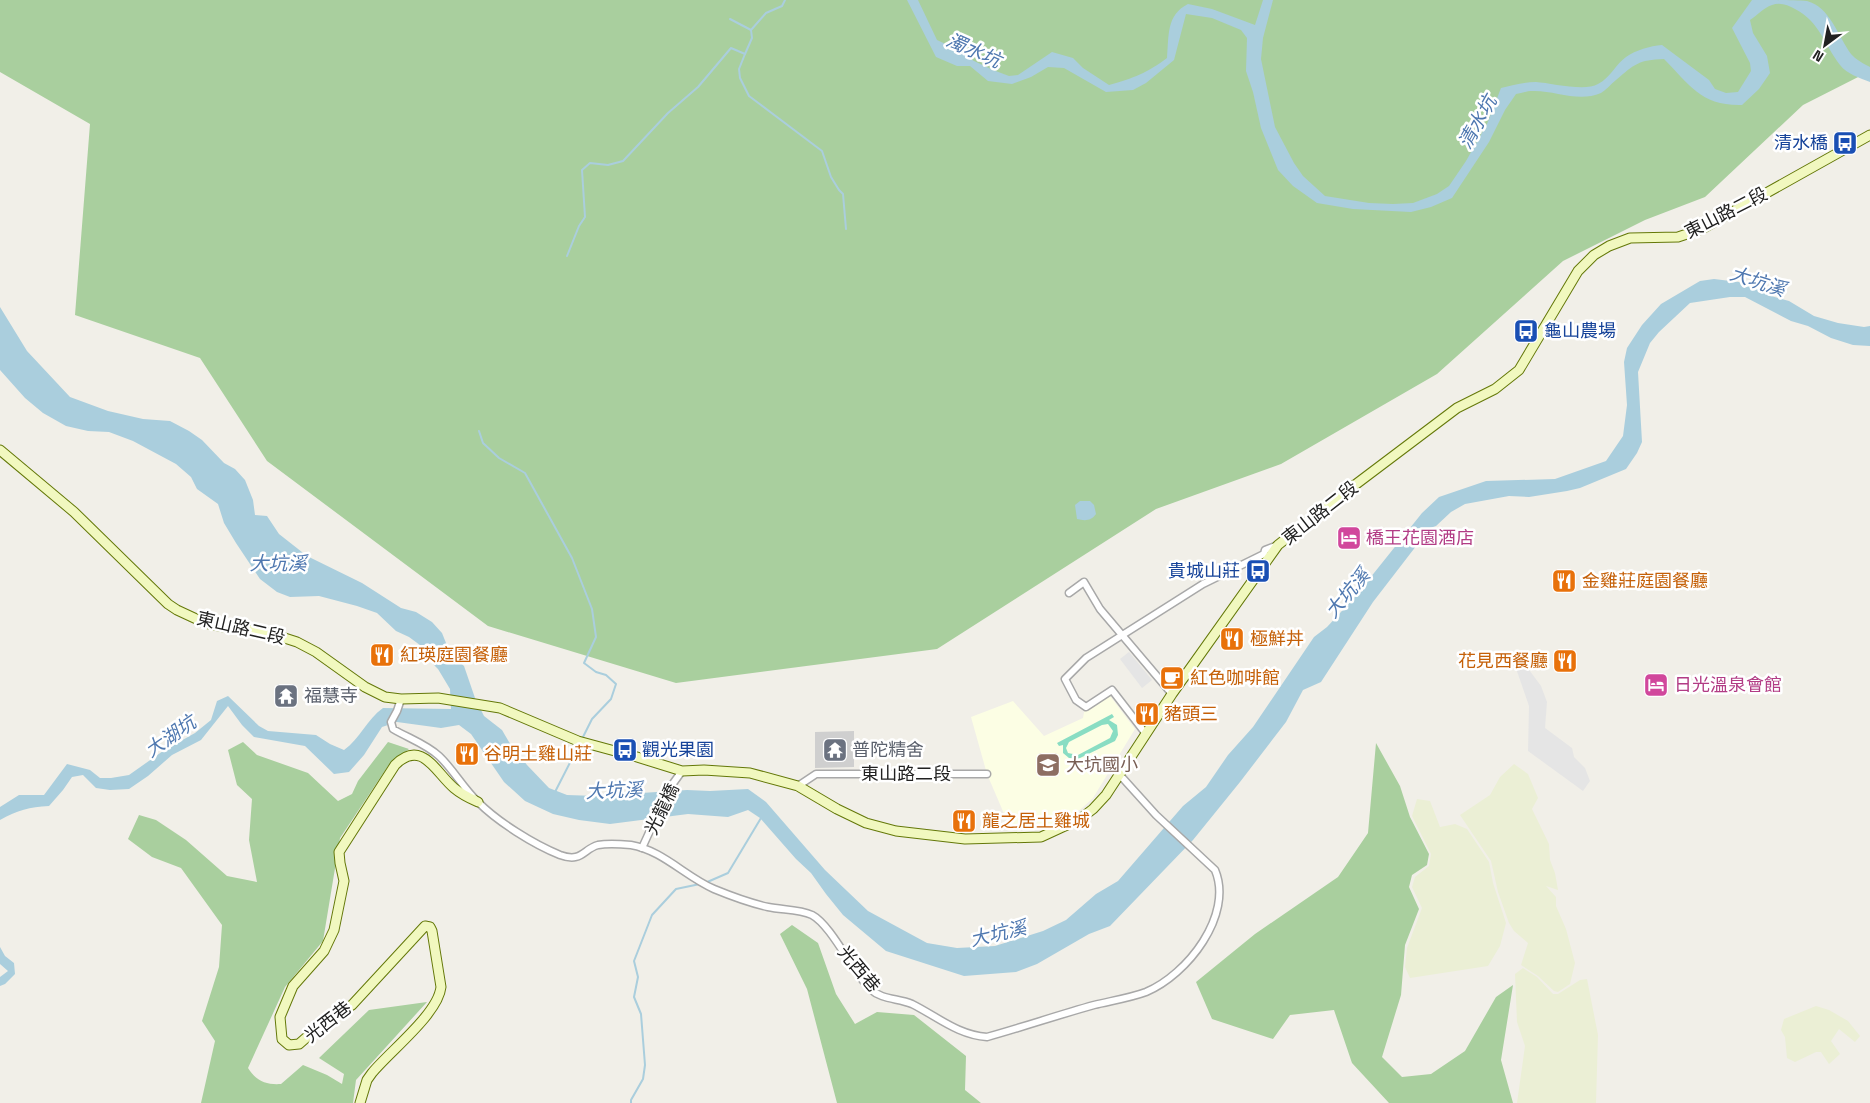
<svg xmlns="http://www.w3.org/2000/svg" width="1870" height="1103" font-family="'Space Grotesk','Noto Sans TC',sans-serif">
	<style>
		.education { fill: #fcfee4 }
		.religious { fill: #cfcfcf }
		.farmland { fill: #ebefd5 }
		.forest { fill: #a9cf9e }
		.pitch { fill: #89ddc3; fill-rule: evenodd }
		.parking { fill: #e5e5e5 }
		.water { fill: #aacedd }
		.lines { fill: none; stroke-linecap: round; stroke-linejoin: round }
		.stream { stroke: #aacedd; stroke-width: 2 }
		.street-casing { stroke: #a8a8a8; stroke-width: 9 }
		.secondary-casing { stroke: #647808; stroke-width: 11 }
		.street { stroke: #fff; stroke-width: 6 }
		.secondary { stroke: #f1f8bf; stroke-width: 9 }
		.labels { text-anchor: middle; stroke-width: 5; stroke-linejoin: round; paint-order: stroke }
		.transit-label { font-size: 18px; fill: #164399; stroke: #fff; text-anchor: end }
		.street-label { font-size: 18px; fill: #212121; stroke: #fff }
		.hotel-label { font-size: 18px; fill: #b23c85; stroke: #fff; text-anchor: start }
		.food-label { font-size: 18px; fill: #c56008; stroke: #fff; text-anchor: start }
		.worship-label { font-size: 18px; fill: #5b616d; stroke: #fff; text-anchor: start }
		.education-label { font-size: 18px; fill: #785e54; stroke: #fff; text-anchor: start }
		.water-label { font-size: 19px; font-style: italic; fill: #4f78b0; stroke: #fff }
	</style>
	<rect width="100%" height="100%" fill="#f1efe8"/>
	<path class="education" d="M1107,692L1135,729L1093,798L1081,809L1063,820L1049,825L1011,830L987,774L971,717L1013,701L1044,736L1083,718L1085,707Z"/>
	<path class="religious" d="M854,731V767L815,768V732Z"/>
	<g class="farmland">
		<path d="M1514,764L1528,774L1538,798L1532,809L1549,844L1550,860L1555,873L1558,890L1546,886L1556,897V906L1566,929L1575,963L1570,984L1558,992L1554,991L1538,976L1521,965L1528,943L1514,931L1509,923L1498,892L1491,861L1460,815L1490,795L1500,777Z"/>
		<path d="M1417,799L1430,801L1440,827L1455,824L1467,829L1489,862L1493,883L1506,923L1500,946L1488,966L1410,978L1405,967L1407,948L1422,908L1412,887L1415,877L1429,866L1431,854L1412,816Z"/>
		<path d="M1523,968L1537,977L1553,994H1558L1580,980L1587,979L1598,1035L1596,1103H1517L1525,1046L1517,1022L1515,974Z"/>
		<path d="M1816,1006L1829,1010L1848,1021L1860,1036L1855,1042L1839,1029L1831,1041L1840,1054L1829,1064L1821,1052H1816L1795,1062L1787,1058L1785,1037L1781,1030L1784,1019Z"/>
	</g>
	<g class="forest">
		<path d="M0,0H1870V71L1803,105L1705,197L1645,220L1563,261L1437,374L1281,464L1156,509L937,649L676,683L488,626L267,461L200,358L75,315L90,124L0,72Z"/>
		<path d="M243,742L257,755L308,773L338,801L352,794L358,781L388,742L409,749L388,766L340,838L323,941L285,987L248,1068C256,1081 266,1085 281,1084L303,1065L327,1075L342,1084L344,1074L319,1058L369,1010L427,1002L356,1080L353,1103H201L215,1041L202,1021L219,967L222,925L181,868L152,857L128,839L139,815L156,820L186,840L227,876L257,882L249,840L252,799L237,785L228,750Z"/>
		<path d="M1376,743L1400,786L1410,817L1429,854L1427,865L1412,875L1409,887L1419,909L1405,945L1401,995L1382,1057L1402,1077L1431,1074L1465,1051L1496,997L1513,985L1501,1060L1513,1103H1389L1352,1063L1334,1010L1290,1015L1273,1039L1212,1019L1196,982L1255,934L1338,877L1368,833Z"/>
		<path d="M792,925L818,943L836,994L855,1024L877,1012L914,1015L966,1056L965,1090L981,1103H837L807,989L780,934Z"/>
	</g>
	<path class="pitch" d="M1112,714L1114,717L1109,720L1117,725L1118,735L1115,741L1078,759L1069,758L1063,753V745L1059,746L1057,743ZM1108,724L1113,731L1110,738L1078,755L1068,753L1066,748L1069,742L1102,725Z"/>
	<g class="parking">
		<path d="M1129,652L1152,680L1142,688L1120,659Z"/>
		<path d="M1516,652L1541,686L1547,702L1545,728L1572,748L1574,757L1585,768L1590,781L1583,791L1528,751L1529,706L1511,654Z"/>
	</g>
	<g class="water">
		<path d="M907,0H918L937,40L956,49L974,61L993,70L1009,76L1018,75L1052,52L1073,58L1083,68L1109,85C1134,78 1147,73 1167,58C1169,36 1166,15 1188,4L1212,9L1255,25L1263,0H1273L1263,38L1261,59L1275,127L1294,163L1303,176L1325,196L1369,203L1393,204L1413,203L1437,194L1449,186L1466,161L1487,124L1501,88C1513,85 1524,82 1536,82C1551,83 1585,92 1598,84C1610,78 1616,64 1626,57C1636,50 1650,46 1662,45L1709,80L1715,89L1726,93L1738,92L1751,71L1750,63L1732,28L1752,0C1766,0 1794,0 1807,1C1830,7 1838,36 1851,54C1855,59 1864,64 1870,67V82C1860,78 1847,74 1840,65C1824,44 1820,22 1795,9C1788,5 1780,2 1772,5C1763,8 1758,15 1750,20L1753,33L1767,56L1770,73L1759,89L1742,105C1701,106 1690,85 1664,59C1638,60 1635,64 1616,80C1611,84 1606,90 1601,93C1578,103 1555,90 1532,91C1527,91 1521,93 1516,94L1505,110L1489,142L1452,198L1431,207L1411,212L1353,209L1317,203L1293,186L1278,170L1261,128L1253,92L1246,71L1247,38L1241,30L1212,18L1186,14L1174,60L1146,83L1133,90L1106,92L1064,68L1048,67L1031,77L1012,84L988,81L970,66H957L936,57Z"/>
		<path d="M1714,279L1747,283L1771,296L1789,301L1814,316L1838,323L1864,327L1870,326V346L1853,345L1831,338L1808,326L1791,321L1745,297H1730L1690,303L1659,332L1650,343L1638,372L1642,442L1637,453L1626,469L1580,488L1567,491L1529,497L1509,496L1465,504L1451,512L1436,526L1430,528L1373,602L1321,682L1303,690L1286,722L1240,782L1193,840L1110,926L1089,934L1037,964L1016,972L964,976L886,951L843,915L826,894L811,873L796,859L760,818L748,810L728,817L688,814L610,824L579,820L553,814L525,801L504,782L471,734L459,725L441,728L397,722L382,727L364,755L349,772L334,774L305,746L254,737L242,725L228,706L201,740L172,755L148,776L129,789L110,790L96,788L83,775L72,777L63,790L49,806C29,807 18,810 0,820V807L19,795H44L67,764L90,770L100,778H111L129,775L163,751L195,733L211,720L217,701L228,696L259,726L268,731L316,735L330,744L344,750C360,739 367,719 383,708L451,709L450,689L438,669L431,662L424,648L409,637L396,631L377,613L357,606L319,596L290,597L277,592L260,579L236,543L224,523L218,504L197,489L191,477L176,464L133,441L109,432L88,431L66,426L43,413L25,398L0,370V307L27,351L70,397L108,411L143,419L170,421L189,431L202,440L224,463L235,469L245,480L253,500L255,515L267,516L279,534L307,556L362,583L401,608L416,612L432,622L442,633L450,653L464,666L475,698L484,716L502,730L509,742L527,765L549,788L567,795L596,796L687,790L710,791L748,789L766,802L825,870L868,911L927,943L957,948L995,946L1043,931L1066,920L1096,894L1118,881L1183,806L1206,787L1228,755L1253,727L1314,637L1327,627L1354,598L1422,513L1439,497L1486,481L1555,479L1606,461L1623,436L1627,405L1624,362L1627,348L1642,325L1661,304L1700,281Z"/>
		<path d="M1080,501H1090L1094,505L1096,514C1091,521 1085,521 1077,519L1075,505Z"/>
		<path d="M0,947L5,956L14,963L15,974L5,984L0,986V977L8,971L0,964Z"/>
	</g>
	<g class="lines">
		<g class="stream">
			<path d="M730,19L751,30"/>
			<path d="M745,54L739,69L740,78L749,96L822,151L831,177L839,190L843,194L846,229"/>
			<path d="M567,256L579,226L585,217L582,170L590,163L608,165L623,161L668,113L698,87L731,48L745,54L752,38L751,30L766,13L782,6L785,0"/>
			<path d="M479,431L483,443L499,458L525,473L572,558L592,609L596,637L584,663L596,672L606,675L616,684L611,699L592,719L582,739"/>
			<path d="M555,792L579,745"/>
			<path d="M705,883L728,873L761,818"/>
			<path d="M631,1103V1100L643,1079L645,1065L641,1014L634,997L638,977L634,961L652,915L676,889L700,884"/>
		</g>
		<defs>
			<g id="street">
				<path d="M1069,593L1084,582L1100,609L1172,694"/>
				<path d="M401,699L397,711L391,722L393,729C408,738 426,744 439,756C453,769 463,788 478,802C498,822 533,844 560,855C582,863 583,849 598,845C608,843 621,844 631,845C662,850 686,877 714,889C731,896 750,903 768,907C782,910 799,909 812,915C831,925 853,972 870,989C882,1000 898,998 912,1004C938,1017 958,1035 987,1037C1023,1027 1058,1015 1094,1005C1110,1001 1130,998 1146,992C1187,975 1234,915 1215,870L1156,815L1119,774"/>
				<path d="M1146,734L1112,690L1086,707L1076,700L1065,679L1086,658L1203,584L1264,554L1265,550L1278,545"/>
				<path d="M798,786L816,774H987"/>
				<path d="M642,848L669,789L682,771"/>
			</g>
			<g id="secondary">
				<path d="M0,450L74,512L168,604L177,610L205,623L224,627L266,632L297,642L316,652L365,687L385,697L401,699L438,698L500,708L578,741L637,757L682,771L704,770L750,773L798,786L837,809L866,823L896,831L965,839L1041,837L1080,819L1093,809L1106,795L1172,694L1278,545L1335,500L1457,408L1495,389L1519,370L1578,271L1594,255L1609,246L1630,238L1678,237L1702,229L1870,135"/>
				<path d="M360,1103L367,1080L372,1073C390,1051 438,1014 441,987L432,931L430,927L425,926L352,1005L323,1023L299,1044L289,1045L282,1039L280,1017L293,986L324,951L334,930L344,881L340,863L339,852L395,765C422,738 436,773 454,788C461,794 469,798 478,802"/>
			</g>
		</defs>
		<use href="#street" class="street-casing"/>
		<use href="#secondary" class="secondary-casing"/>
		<use href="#street" class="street"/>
		<use href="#secondary" class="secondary"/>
	</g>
	<defs>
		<symbol id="bus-square" viewBox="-11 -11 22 22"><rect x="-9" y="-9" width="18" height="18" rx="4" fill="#1a4fb4" stroke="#fff"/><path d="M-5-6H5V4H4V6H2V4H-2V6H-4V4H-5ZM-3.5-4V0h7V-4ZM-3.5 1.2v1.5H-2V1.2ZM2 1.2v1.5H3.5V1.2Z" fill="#fff"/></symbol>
		<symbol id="hotel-square" viewBox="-11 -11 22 22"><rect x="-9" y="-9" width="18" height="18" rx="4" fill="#d1479c" stroke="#fff"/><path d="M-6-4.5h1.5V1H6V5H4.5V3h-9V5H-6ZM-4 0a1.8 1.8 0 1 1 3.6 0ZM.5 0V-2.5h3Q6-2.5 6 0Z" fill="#fff"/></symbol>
		<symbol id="restaurant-square" viewBox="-11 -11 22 22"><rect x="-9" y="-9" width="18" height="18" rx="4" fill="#e8710a" stroke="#fff"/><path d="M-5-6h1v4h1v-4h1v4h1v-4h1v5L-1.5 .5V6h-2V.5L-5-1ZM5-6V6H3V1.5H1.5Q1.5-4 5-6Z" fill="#fff"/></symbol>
		<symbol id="cafe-square" viewBox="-11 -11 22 22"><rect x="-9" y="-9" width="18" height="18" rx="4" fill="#e8710a" stroke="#fff"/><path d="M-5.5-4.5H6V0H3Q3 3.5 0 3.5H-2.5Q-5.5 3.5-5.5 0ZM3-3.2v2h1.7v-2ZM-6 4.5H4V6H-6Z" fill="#fff"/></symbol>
		<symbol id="temple-square" viewBox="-11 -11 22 22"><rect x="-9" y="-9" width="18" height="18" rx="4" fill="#6b7280" stroke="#fff"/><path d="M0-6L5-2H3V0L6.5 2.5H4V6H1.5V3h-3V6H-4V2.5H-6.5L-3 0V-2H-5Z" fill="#fff"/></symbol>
		<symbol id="school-square" viewBox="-11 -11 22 22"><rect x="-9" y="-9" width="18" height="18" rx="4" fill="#8d6e63" stroke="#fff"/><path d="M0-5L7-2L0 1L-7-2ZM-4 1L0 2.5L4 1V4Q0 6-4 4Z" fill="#fff"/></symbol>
	</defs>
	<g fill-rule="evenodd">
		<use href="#bus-square" x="1831" y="129" width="28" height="28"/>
		<use href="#bus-square" x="1512" y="317" width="28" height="28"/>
		<use href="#hotel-square" x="1335" y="524" width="28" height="28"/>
		<use href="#bus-square" x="1244" y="557" width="28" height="28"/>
		<use href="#restaurant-square" x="1550" y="567" width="28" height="28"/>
		<use href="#restaurant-square" x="1218" y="625" width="28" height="28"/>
		<use href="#restaurant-square" x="368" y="641" width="28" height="28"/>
		<use href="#restaurant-square" x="1551" y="647" width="28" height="28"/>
		<use href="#cafe-square" x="1158" y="664" width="28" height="28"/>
		<use href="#hotel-square" x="1642" y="671" width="28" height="28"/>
		<use href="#temple-square" x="272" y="682" width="28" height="28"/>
		<use href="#restaurant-square" x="1133" y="700" width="28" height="28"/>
		<use href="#bus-square" x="611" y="736" width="28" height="28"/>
		<use href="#temple-square" x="821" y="736" width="28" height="28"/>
		<use href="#restaurant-square" x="453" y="740" width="28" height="28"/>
		<use href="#school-square" x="1034" y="751" width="28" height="28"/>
		<use href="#restaurant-square" x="950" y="807" width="28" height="28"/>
	</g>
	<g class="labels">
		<g class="transit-label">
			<text x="1828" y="149">清水橋</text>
			<text x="1544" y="337" text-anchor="start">龜山農場</text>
			<text x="1240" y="577">貴城山莊</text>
			<text x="642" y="756" text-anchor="start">觀光果園</text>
		</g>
		<g class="street-label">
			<text transform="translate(1726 213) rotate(-27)" y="6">東山路二段</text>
			<text transform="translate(1320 513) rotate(-38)" y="6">東山路二段</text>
			<text transform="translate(241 628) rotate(13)" y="6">東山路二段</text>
			<text x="906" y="780">東山路二段</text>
			<text transform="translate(662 809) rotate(-64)" y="6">光龍橋</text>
			<text transform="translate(859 969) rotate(50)" y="6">光西巷</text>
			<text transform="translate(328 1022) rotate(-38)" y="6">光西巷</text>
		</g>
		<g class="hotel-label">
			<text x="1366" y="544">橋王花園酒店</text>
			<text x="1674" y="691">日光溫泉會館</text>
		</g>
		<g class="food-label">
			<text x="1582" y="587">金雞莊庭園餐廳</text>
			<text x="1250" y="645">極鮮丼</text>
			<text x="400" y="661">紅瑛庭園餐廳</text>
			<text x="1548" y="667" text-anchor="end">花見西餐廳</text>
			<text x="1190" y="684">紅色咖啡館</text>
			<text x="1164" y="720">豬頭三</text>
			<text x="484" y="760">谷明土雞山莊</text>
			<text x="982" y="827">龍之居土雞城</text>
		</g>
		<g class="worship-label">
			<text x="304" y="702">福慧寺</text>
			<text x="852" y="756">普陀精舍</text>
		</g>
		<g class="education-label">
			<text x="1066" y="771">大坑國小</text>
		</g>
		<g class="water-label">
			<text transform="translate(974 50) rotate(24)" y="7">濁水坑</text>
			<text transform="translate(1477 122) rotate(-61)" y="7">清水坑</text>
			<text transform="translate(1758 281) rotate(18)" y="7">大坑溪</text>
			<text x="278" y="570">大坑溪</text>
			<text transform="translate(1347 593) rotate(-50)" y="7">大坑溪</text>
			<text transform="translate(170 736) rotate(-35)" y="7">大湖坑</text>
			<text transform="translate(614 790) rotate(-2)" y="7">大坑溪</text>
			<text transform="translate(998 933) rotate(-13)" y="7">大坑溪</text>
		</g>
	</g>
	<g transform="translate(1825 45) rotate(212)" stroke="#ffffff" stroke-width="4" paint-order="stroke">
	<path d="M0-4L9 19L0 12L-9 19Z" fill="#212121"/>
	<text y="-8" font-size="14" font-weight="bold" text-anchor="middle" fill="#212121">N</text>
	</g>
</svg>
